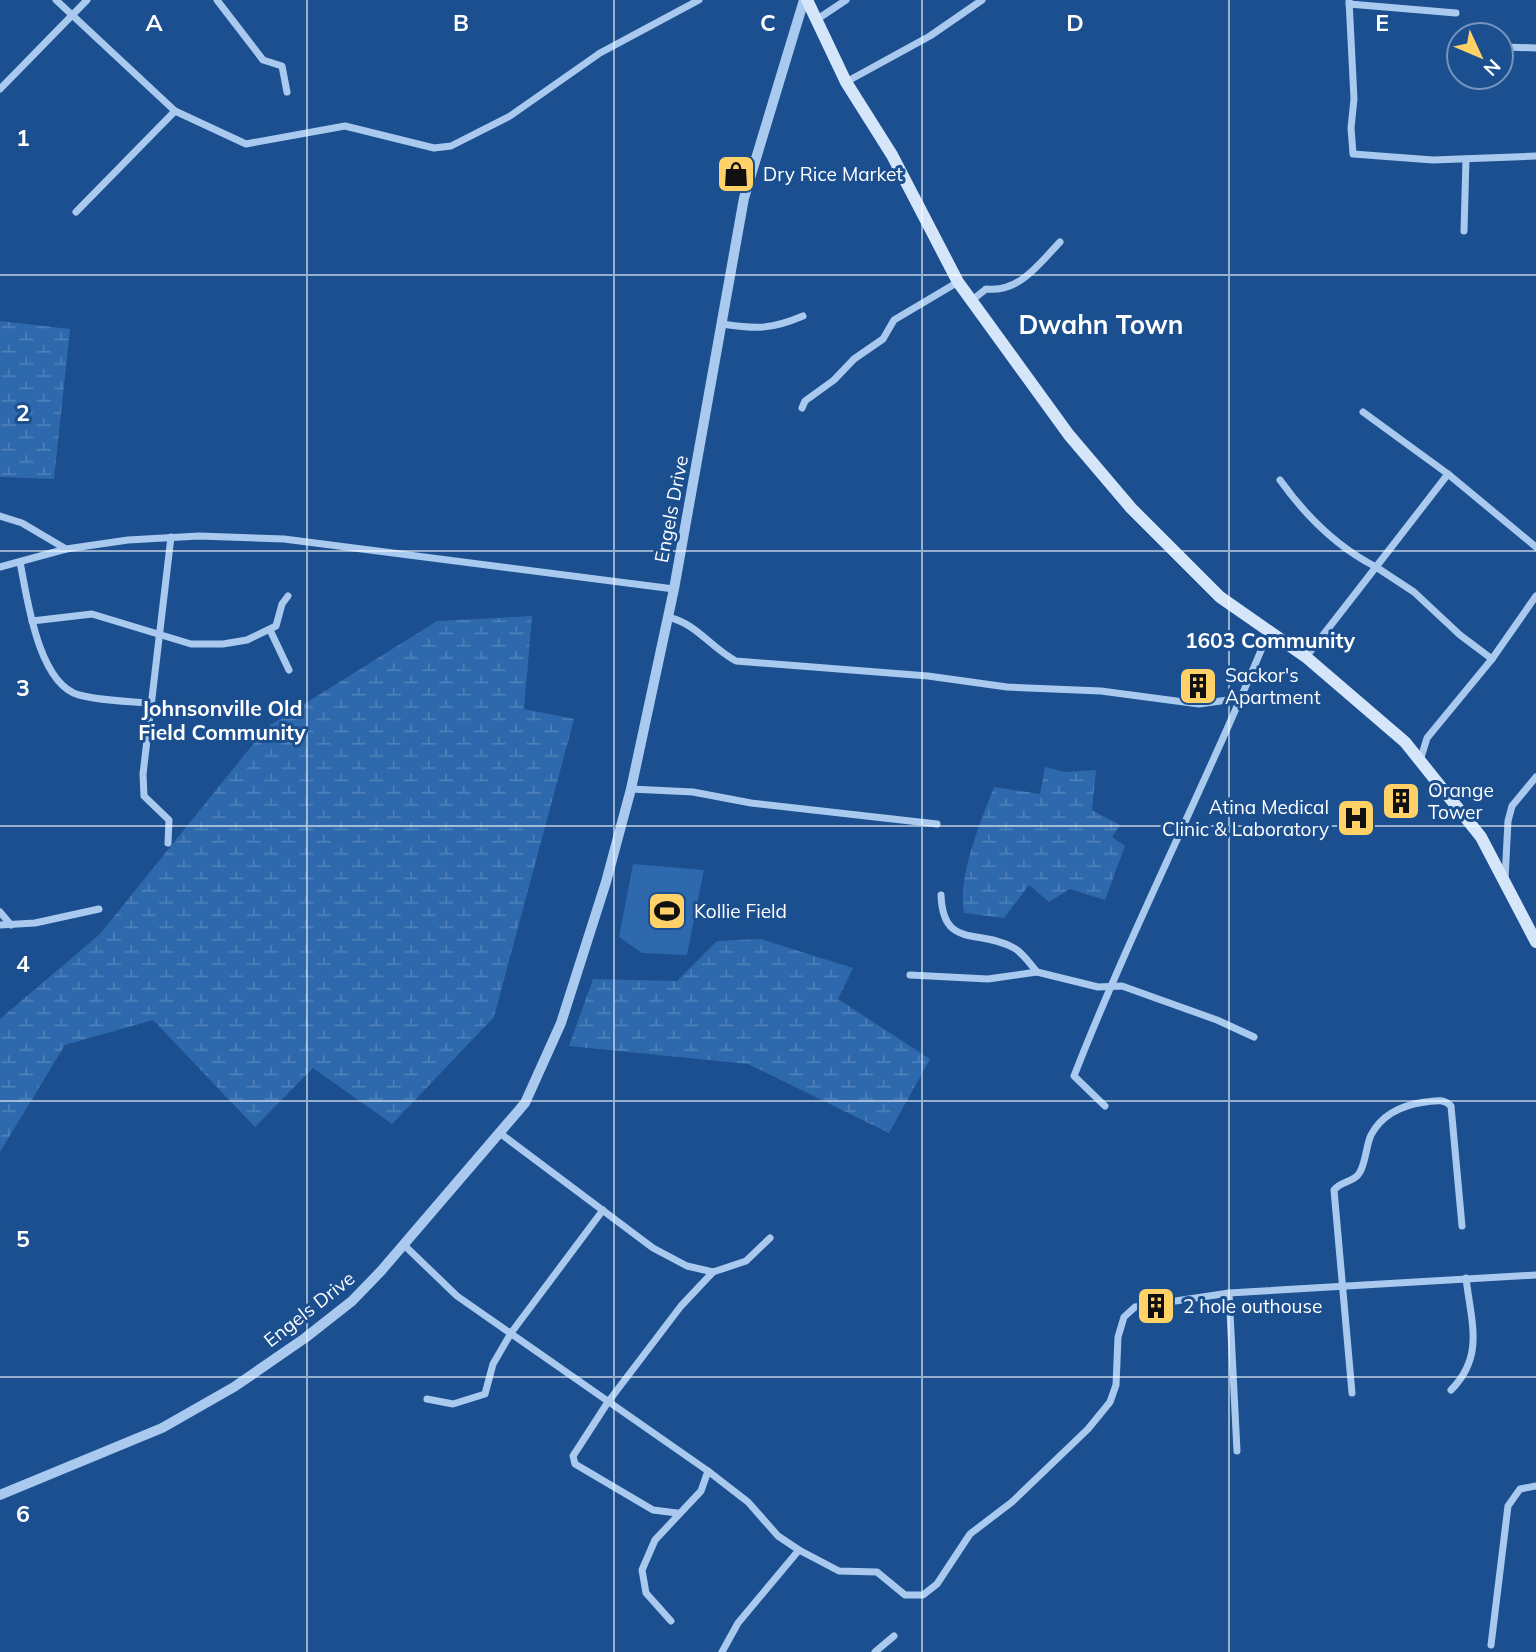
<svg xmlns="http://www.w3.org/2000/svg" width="1536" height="1652" font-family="Mulish,sans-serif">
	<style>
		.wetland { fill: url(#wetland-marsh) }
		.garden { fill: #2e69ad }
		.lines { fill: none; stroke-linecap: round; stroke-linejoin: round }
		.minor { stroke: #a9c9ee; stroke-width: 7 }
		.tertiary { stroke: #a9c9ee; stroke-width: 10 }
		.secondary { stroke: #d6e6fa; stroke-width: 12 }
		.grid { fill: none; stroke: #fff; stroke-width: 2; stroke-opacity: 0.55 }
		.labels { text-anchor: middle; stroke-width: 6; stroke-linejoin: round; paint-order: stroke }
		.poi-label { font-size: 19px; fill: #fff; stroke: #1b4f8f; text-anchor: start }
		.street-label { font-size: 19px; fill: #fff; stroke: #1b4f8f }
		.neighbourhood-label { font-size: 21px; font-weight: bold; fill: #fff; stroke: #1b4f8f }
		.district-label { font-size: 26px; font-weight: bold; fill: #fff; stroke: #1b4f8f }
		.grid-label { font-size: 23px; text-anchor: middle; font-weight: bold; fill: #fff; stroke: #1b4f8f; stroke-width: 6; stroke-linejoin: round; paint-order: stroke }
	</style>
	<defs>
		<pattern id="wetland-marsh" width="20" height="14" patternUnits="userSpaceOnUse" patternTransform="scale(1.75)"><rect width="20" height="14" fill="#2e69ad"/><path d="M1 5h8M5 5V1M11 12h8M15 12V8" fill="none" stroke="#4d80b9"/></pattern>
	</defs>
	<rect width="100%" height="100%" fill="#1b4f8f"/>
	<g class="wetland">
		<path d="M0,321L70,329L54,479L0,477Z"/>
		<path d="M532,616L524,709L574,719L494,1017L392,1124L313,1068L255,1127L153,1020L65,1045L0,1152V1019L100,934L266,728L437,621Z"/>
		<path d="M1045,767L1065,772L1096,770L1092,810L1120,825L1112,837L1125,846L1105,900L1070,889L1049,902L1029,885L1004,918L964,913C957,877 981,821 994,787L1040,794Z"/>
		<path d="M760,939L853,968L838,999L930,1059L889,1133L748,1064L569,1046L593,979L677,981L717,941Z"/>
	</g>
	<path class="garden" d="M633,864L704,870L687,955L642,953L619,937Z"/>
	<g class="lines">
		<g class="minor">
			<path d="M56,0L175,111L246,144L345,126L434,148L451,146L510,116L600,53L699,0"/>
			<path d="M217,0L263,60L282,66L287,92"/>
			<path d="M1349,0L1354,99L1351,128L1353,154L1433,160L1536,156"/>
			<path d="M1349,4L1456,13"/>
			<path d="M816,20L846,0"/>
			<path d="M1505,47L1536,48"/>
			<path d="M846,82L930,36L982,0"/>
			<path d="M0,89L87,0"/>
			<path d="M76,212L175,111"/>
			<path d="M1464,231L1466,159"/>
			<path d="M971,301L986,289C1019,293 1039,264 1060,242"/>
			<path d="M722,324C756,329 770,330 803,316"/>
			<path d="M802,408L805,401L834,380L854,359L883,339L894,320L958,282"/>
			<path d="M1363,412L1448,474"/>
			<path d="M1280,480C1305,515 1337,547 1376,567L1306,657"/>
			<path d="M0,516L22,523L66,549"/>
			<path d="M20,562C27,597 38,684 79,695C101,701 127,701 149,703"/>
			<path d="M0,567L66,549L128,540L199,536L284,539L674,589"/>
			<path d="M667,617C695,622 711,648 736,661L928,676L1007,687L1101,691L1199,704L1242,698"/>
			<path d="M32,621L92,614L191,644H223L247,640L276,626L282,604L288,596"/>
			<path d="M270,630L289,670"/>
			<path d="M1492,659L1536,596"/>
			<path d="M1420,761L1427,738L1492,659L1460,635L1414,592L1376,567L1448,474L1536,547"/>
			<path d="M631,789L693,792L751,803L937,824"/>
			<path d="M168,843L169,820L144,796L143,774L171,537"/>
			<path d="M1505,879L1508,821L1512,806L1536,777"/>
			<path d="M941,895C943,950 979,928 1014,948C1023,953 1030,964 1037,972"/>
			<path d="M0,912L11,925"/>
			<path d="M0,925L35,923L99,909"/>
			<path d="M910,975L988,979L1037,972L1098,987L1122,986L1217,1020L1254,1037"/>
			<path d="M1105,1106L1074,1076C1133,925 1208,781 1269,631"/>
			<path d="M501,1134L653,1248L687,1266L713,1272"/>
			<path d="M404,1245L457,1296L708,1471"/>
			<path d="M1229,1293L1237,1451"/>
			<path d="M1451,1390C1485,1356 1471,1322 1466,1278"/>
			<path d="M1352,1393L1334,1190C1341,1181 1355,1182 1360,1172C1366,1161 1366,1146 1371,1135C1382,1114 1403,1105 1425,1102C1435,1101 1443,1098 1451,1106L1462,1226"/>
			<path d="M427,1399L453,1404L485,1394L493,1364L511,1333L603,1210"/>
			<path d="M677,1513L653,1510L575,1464L573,1456L608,1402L681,1306L713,1272L746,1261L770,1238"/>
			<path d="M799,1550L839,1571L877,1572L905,1595H923L937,1584L970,1534L1012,1502L1088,1429L1110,1402L1116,1385L1118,1337L1124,1317L1135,1307L1229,1293L1536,1275"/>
			<path d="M671,1621L646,1593L642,1570L655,1540L701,1491L708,1471L748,1502L778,1536L799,1550L738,1623L722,1652"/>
			<path d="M1491,1645L1508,1506L1520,1489L1536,1486"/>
			<path d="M875,1652L894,1636"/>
		</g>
		<path class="tertiary" d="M0,1495L162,1428L234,1387L305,1338L352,1301L381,1271L525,1103L561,1023L606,882L631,789L674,589L744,198L804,0"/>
		<path class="secondary" d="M807,0L846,82L892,155L958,282L1069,435L1131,508L1220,597L1306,657L1405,742L1481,837L1536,942"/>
	</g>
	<path class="grid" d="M307,0V1652M614,0V1652M922,0V1652M1229,0V1652M0,275H1536M0,551H1536M0,826H1536M0,1101H1536M0,1377H1536"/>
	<defs>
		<symbol id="shop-square" viewBox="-11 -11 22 22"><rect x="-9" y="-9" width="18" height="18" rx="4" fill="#ffd166" stroke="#1b4f8f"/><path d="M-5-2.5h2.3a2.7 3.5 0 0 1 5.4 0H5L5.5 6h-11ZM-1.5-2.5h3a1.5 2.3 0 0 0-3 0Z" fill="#111"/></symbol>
		<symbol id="building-square" viewBox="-11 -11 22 22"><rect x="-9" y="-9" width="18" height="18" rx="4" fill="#ffd166" stroke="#1b4f8f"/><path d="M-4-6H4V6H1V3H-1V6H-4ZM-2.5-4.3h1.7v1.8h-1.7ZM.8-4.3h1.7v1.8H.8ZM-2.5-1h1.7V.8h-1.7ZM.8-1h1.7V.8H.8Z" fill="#111"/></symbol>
		<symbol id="hospital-square" viewBox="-11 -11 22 22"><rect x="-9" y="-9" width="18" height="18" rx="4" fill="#ffd166" stroke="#1b4f8f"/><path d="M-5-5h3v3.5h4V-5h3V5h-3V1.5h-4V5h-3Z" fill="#111"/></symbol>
		<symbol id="stadium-square" viewBox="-11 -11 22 22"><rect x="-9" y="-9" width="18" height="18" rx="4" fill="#ffd166" stroke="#1b4f8f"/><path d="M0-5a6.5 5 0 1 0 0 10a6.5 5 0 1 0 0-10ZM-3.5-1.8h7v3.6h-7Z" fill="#111"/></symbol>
	</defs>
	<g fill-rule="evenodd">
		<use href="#shop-square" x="714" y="152" width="44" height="44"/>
		<use href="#building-square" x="1176" y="664" width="44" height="44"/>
		<use href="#building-square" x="1379" y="779" width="44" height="44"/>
		<use href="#hospital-square" x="1334" y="796" width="44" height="44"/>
		<use href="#stadium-square" x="645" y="889" width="44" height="44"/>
		<use href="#building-square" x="1134" y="1284" width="44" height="44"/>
	</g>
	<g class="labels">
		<g class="poi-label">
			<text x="763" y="181">Dry Rice Market</text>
			<text x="1225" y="682">Sackor's<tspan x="1225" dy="22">Apartment</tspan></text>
			<text x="1428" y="797">Orange<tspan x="1428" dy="22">Tower</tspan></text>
			<text x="1329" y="814" text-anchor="end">Atina Medical<tspan x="1329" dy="22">Clinic &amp; Laboratory</tspan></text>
			<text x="694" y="918">Kollie Field</text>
			<text x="1183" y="1313">2 hole outhouse</text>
		</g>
		<g class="street-label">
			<text transform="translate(671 509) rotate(-79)" y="7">Engels Drive</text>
			<text transform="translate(309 1309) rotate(-38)" y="7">Engels Drive</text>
		</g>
		<g class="neighbourhood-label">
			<text x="1270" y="648">1603 Community</text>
			<text x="222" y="716">Johnsonville Old<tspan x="222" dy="24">Field Community</tspan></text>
		</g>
		<g class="district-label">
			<text x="1101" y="334">Dwahn Town</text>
		</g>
	</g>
	<g class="grid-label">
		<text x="154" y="31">A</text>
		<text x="461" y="31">B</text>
		<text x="768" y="31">C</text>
		<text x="1075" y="31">D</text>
		<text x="1382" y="31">E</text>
		<text x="23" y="146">1</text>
		<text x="23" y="421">2</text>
		<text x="23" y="696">3</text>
		<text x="23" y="972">4</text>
		<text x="23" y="1247">5</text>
		<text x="23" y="1522">6</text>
	</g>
	<g transform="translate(1480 56) rotate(134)"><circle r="33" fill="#1b4f8f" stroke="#7695bc" stroke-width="2"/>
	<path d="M0-5L12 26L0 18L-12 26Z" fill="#ffd166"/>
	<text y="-10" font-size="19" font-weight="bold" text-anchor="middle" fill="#ffffff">N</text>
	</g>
</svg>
